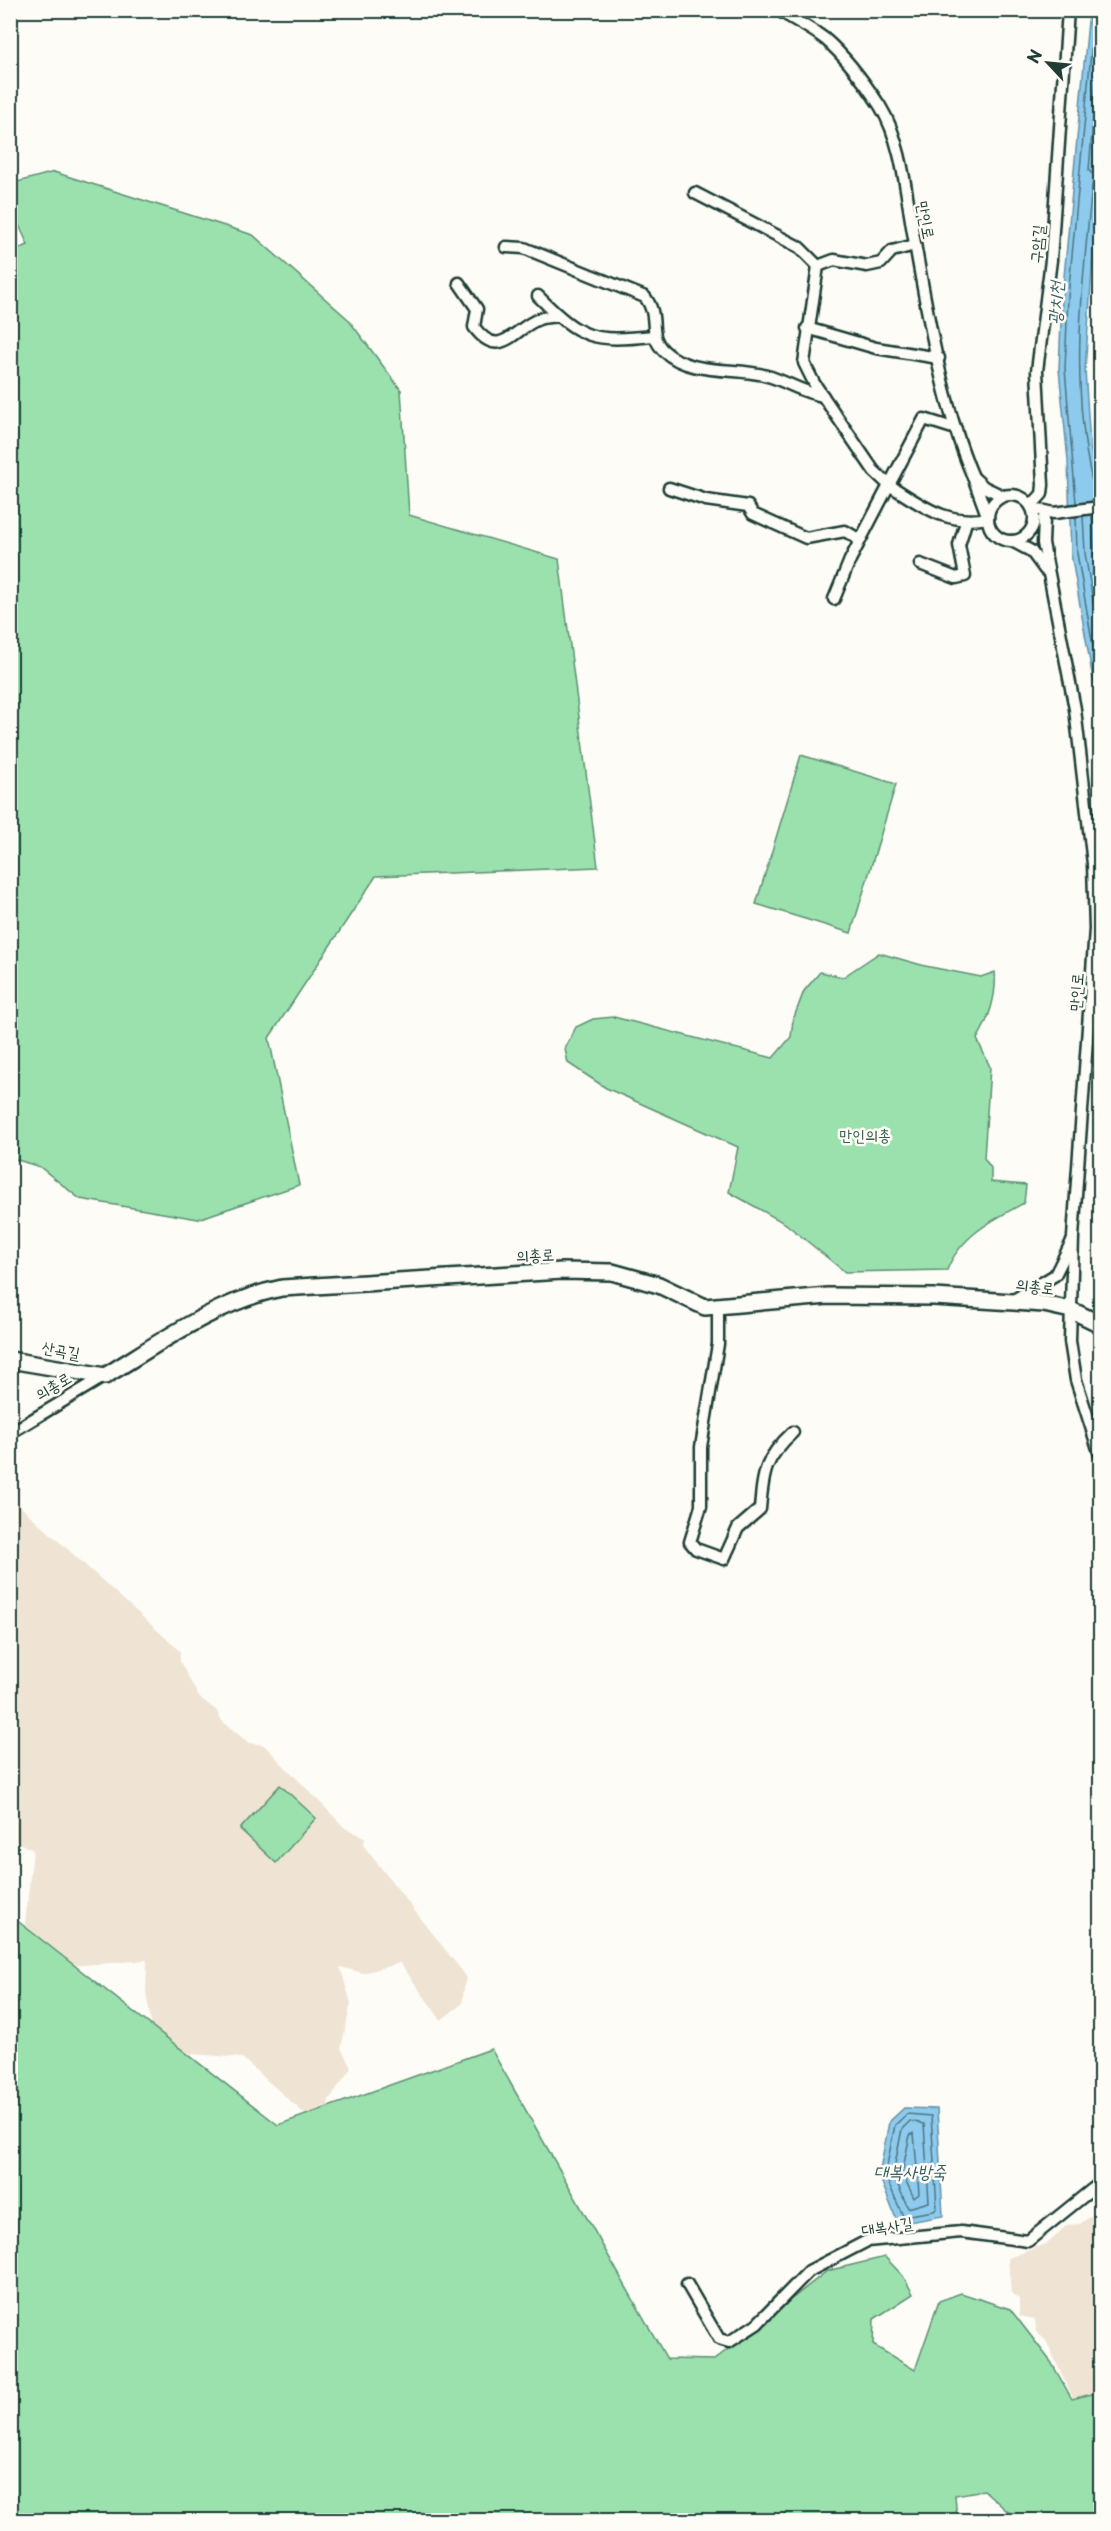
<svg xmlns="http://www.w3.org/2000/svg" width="1111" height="2531" font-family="'Playpen Sans','Poor Story',sans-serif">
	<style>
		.built { fill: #efe4d3 }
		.green { fill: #9be1ae; stroke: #5d8f71; stroke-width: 1.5 }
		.water { fill: #8ecaee; stroke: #6292a4; stroke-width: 1.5 }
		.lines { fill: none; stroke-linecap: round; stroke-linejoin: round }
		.shore { stroke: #4b757e; stroke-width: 1.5 }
		.street-casing { stroke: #1f3d34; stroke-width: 15 }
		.secondary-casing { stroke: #1f3d34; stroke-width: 20 }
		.street { stroke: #fdfcf7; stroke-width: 10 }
		.secondary { stroke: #fdfcf7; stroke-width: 15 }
		.labels { text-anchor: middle; stroke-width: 5; stroke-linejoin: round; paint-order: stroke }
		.street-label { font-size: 16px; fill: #1f3d34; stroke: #fdfcf7 }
		.park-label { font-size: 16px; fill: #385e4c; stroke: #fdfcf7 }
		.water-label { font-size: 18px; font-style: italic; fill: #3b6062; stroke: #fdfcf7 }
	</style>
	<rect width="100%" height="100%" fill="#fdfcf7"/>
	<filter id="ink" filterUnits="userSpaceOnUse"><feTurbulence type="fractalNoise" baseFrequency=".0167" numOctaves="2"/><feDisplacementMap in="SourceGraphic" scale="12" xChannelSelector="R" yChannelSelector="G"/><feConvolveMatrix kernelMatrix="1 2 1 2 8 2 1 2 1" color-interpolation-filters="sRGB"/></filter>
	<g filter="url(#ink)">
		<g class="built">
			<path d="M10,1497L180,1651V1662L199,1697L217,1711L222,1721L249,1743L264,1745L345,1828L366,1838L363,1845L466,1976L462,2004L441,2020L400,1963L363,1973L340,1967L351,2003L341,2048L351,2068L329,2100L326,2133L242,2058L156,2051L146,1992L147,1960L20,1970L33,1850L19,1843L11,1842Z"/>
			<path d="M1100,2209V2391L1073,2398L1046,2341L1036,2331L1035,2319L1019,2316V2299L1011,2293L1008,2258L1048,2243L1067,2225L1080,2224Z"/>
		</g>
		<g class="green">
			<path d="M54,172L253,235L348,319L401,390L409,515L559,559L598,867L376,876L269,1038L299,1185L198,1219L80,1199L40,1167L11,1158L10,252L28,245L11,207L10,184Z"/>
			<path d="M801,755L896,784L851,933L756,904Z"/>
			<path d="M879,953L925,966L981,977L995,972C997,995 989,1020 977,1039L990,1067L984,1158L991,1168V1182L1026,1185L1024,1203C994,1219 960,1236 947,1270L845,1272L786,1224L729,1192L738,1147L606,1088L568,1063L565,1049L576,1027L593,1019L614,1017L773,1058L791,1037L793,1020L804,991L820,972L843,977Z"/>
			<path d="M280,1785L316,1818L276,1863L240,1829Z"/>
			<path d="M10,1915L278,2125L491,2049L667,2359L714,2360L827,2271L885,2257L903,2276L913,2294L874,2319L873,2345L915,2370L939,2301L961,2293L1010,2309L1051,2362L1072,2399L1100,2392V2490L1094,2494L1100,2503V2520H1017L984,2490L955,2495L957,2520H11Z"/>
		</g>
		<g class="water">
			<path d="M1089,11H1100V156L1085,370L1090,445L1100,492V719L1071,554L1068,461L1059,369L1062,298Z"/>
			<path d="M904,2108L937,2109L943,2216L898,2224L879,2175L889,2122Z"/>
		</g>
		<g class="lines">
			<g class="shore">
				<path d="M1100,36L1089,170L1091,173L1100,172"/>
				<path d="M1100,179L1095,181L1092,186C1082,283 1070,385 1092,481L1100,486"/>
				<path d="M1076,503L1065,369L1068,298L1095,10"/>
				<path d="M1092,515L1094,552L1100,591"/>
				<path d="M1083,516L1085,553L1100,644"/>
				<path d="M1076,517L1077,553L1100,688"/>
				<path d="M907,2114L931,2116L937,2208L934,2211L903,2216L885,2175L895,2125Z"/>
				<path d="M910,2121L924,2124L929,2202L908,2208L893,2174L902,2129Z"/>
				<path d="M914,2133L919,2194L914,2198L902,2173L910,2135Z"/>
			</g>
			<defs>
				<g id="street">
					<path d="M778,10C794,20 811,28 825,39C846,57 865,83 880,106C903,143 906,196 914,238C928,316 942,404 973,477"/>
					<path d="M695,193L799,247L818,266L834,260L867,266L881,263L892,251L915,245"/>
					<path d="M506,247L524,248L645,297C661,318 646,334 664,351C692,377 738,366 771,377C789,383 804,393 823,396"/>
					<path d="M818,266L804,363L814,383L874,471L889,485L924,419L956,429"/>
					<path d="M459,283L477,309L474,327C500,362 514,328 539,319C544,317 552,317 558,316"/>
					<path d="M538,296C582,340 592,342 654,336"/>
					<path d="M807,328L876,348L939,358"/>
					<path d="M669,488L706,500L748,506L753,514L806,538L845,531L860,540"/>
					<circle cx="1011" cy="518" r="23"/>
					<path d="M1031,506L1042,494L1043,485L1037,371L1051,260L1068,10"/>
					<path d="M1032,508L1054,513L1100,507"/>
					<path d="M1044,519L1043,543L1075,709L1093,864L1095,929L1073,1237L1070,1341L1076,1380L1100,1455"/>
					<path d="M1012,541L1031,551L1045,570"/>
					<path d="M920,564L956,578L965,576L959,545L966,522"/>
					<path d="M834,599L850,560L889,485C923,506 946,526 988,518L973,477L984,487L1003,496"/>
					<path d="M1012,1301L1055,1275L1071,1243"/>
					<path d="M718,1306V1344L701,1447V1506L690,1542L696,1549L724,1559L738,1528L760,1509C763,1472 765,1458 793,1432"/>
					<path d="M10,1433L105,1376"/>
					<path d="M687,2284L719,2339L729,2342L757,2324L809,2271L867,2241L961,2232L1028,2241L1100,2183"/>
				</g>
				<path id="secondary" d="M10,1360L105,1376C161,1342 217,1301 282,1288L562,1271L612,1272L659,1285L705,1307L828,1296L934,1297L1044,1304L1071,1310L1100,1324"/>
			</defs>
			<use href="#street" class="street-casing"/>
			<use href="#secondary" class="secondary-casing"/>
			<use href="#street" class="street"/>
			<use href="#secondary" class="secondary"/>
		</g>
	</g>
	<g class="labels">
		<g class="street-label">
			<text transform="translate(926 220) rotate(79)" y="6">만인로</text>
			<text transform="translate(1037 244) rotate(-85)" y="6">구암길</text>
			<text transform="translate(1076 992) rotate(-86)" y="6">만인로</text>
			<text transform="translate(535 1255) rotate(-3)" y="6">의총로</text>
			<text transform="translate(1035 1286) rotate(7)" y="6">의총로</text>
			<text transform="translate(61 1350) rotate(10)" y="6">산곡길</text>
			<text transform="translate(53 1386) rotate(-31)" y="6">의총로</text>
			<text transform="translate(887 2226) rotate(-9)" y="6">대복사길</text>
		</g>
		<g class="park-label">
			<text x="865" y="1141">만인의총</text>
		</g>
		<g class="water-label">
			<text transform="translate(1056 303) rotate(-87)" y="6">광치천</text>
			<text x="910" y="2178">대복사방죽</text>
		</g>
	</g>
	<rect width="1111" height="2531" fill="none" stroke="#fdfcf7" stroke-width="36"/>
	<rect x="18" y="18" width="1075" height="2495" fill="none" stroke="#1f3d34" stroke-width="2" filter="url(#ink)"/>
	<g transform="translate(1048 63) rotate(296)" stroke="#fdfcf7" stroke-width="4.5" paint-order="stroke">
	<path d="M0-4.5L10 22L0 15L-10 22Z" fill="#1f3d34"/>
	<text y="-9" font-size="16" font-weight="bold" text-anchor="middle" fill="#1f3d34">N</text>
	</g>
</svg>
